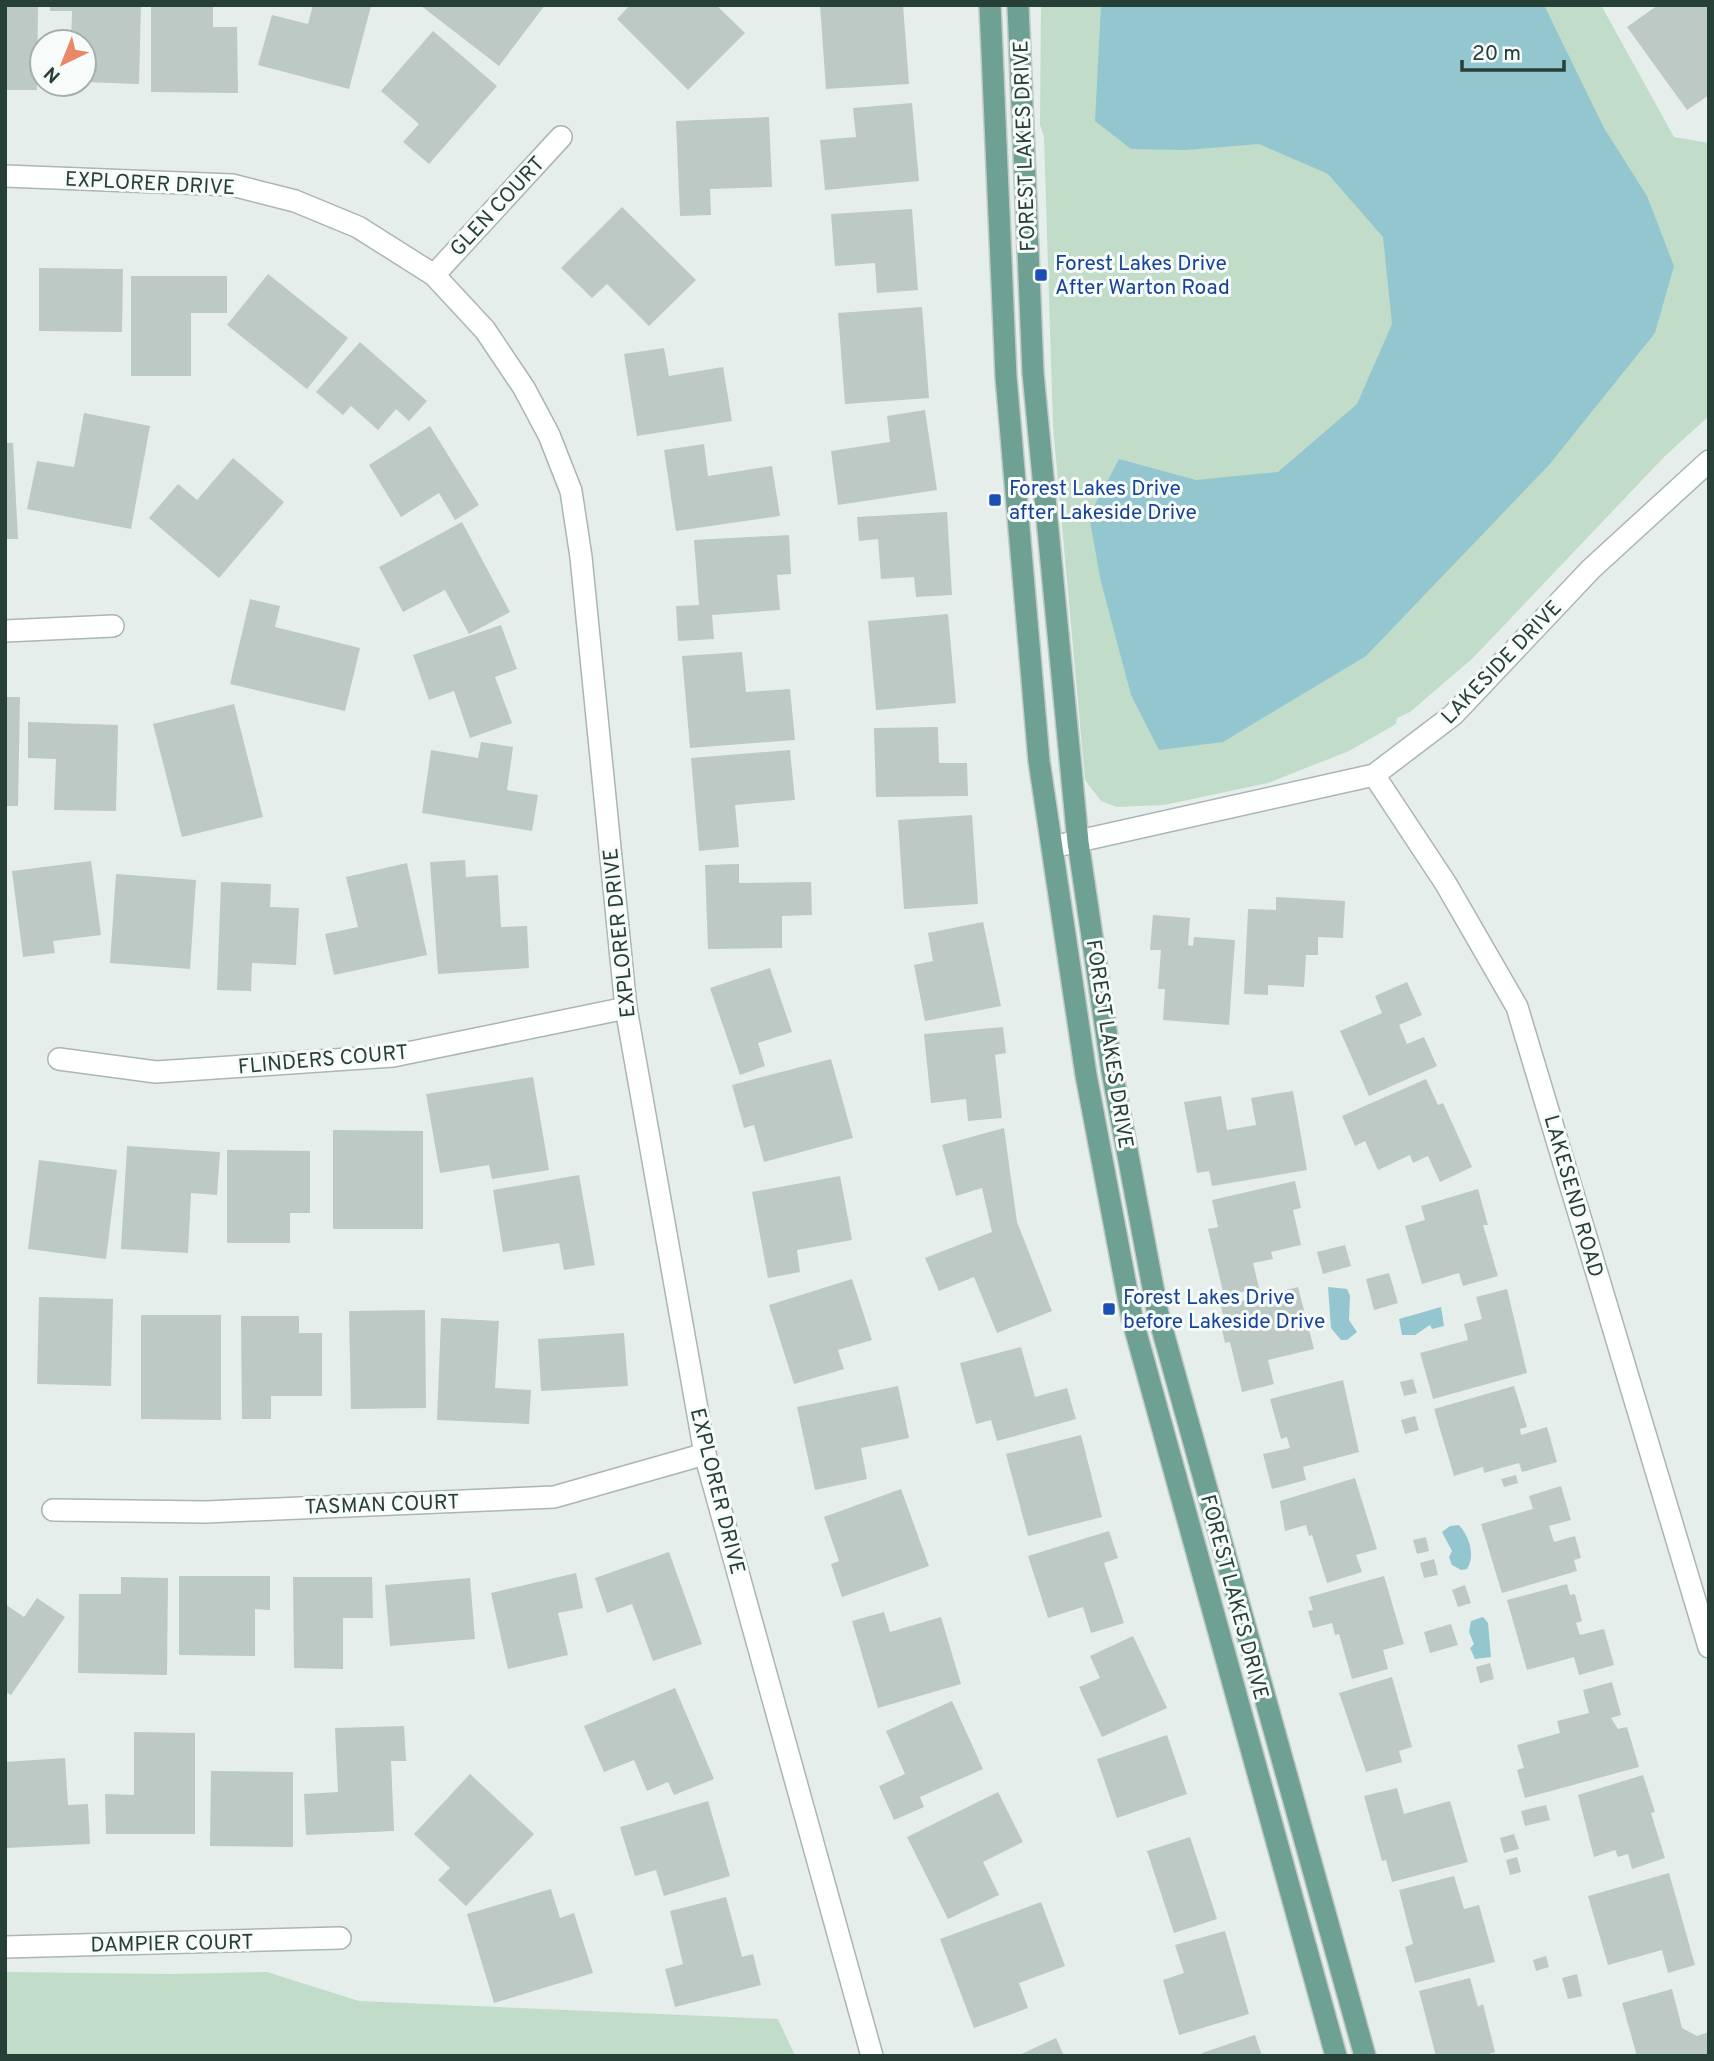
<svg xmlns="http://www.w3.org/2000/svg" width="1714" height="2061" font-family="Overpass,sans-serif">
	<style>
		.green { fill: #c1ddc9 }
		.water { fill: #93c6cf }
		.building { fill: #bcc9c4 }
		.lines { fill: none; stroke-linecap: round; stroke-linejoin: round }
		.minor-casing { stroke: #a9b6b2; stroke-width: 24 }
		.major-casing { stroke: #c2cac7; stroke-width: 24 }
		.minor { stroke: #fff; stroke-width: 21 }
		.major { stroke: #6ea193; stroke-width: 21 }
		.transit-dot { fill: #1a4fb4; stroke: #f7fbf9; stroke-width: 2.5 }
		.labels { text-anchor: middle; stroke-width: 6; stroke-linejoin: round; paint-order: stroke }
		.street-label { font-size: 21px; fill: #264038; stroke: #f7fbf9 }
		.transit-label { font-size: 21px; fill: #164399; stroke: #f7fbf9; text-anchor: start }
	</style>
	<rect width="100%" height="100%" fill="#e6eeeb"/>
	<g class="green">
		<path d="M1041,5H1601L1674,137L1709,143V416L1665,456L1473,658L1410,712L1397,718L1396,724L1349,751L1268,783L1164,805L1117,807L1101,801L1085,780L1053,426L1044,137L1040,125Z"/>
		<path d="M5,1972L173,1974L267,1972L359,2001L778,2019L795,2056H5Z"/>
	</g>
	<g class="water">
		<path d="M1101,5H1544L1604,128L1647,196L1674,266L1655,333L1549,465L1366,656L1223,742L1159,750L1131,695L1101,582L1089,516L1119,459L1196,480L1278,472L1357,404L1392,324L1383,237L1328,174L1259,144L1186,150L1131,149L1095,121Z"/>
		<path d="M1328,1287L1347,1289L1350,1296L1349,1320L1357,1332L1347,1340H1341L1331,1328Z"/>
		<path d="M1441,1307L1444,1326L1432,1329L1430,1325L1415,1335H1402L1399,1319Z"/>
		<path d="M1459,1525C1469,1536 1476,1556 1467,1569L1461,1570L1452,1565L1449,1557L1452,1551L1442,1532L1450,1526Z"/>
		<path d="M1483,1617L1488,1623L1491,1657L1475,1659L1470,1648L1474,1644L1469,1632L1471,1621Z"/>
	</g>
	<g class="building">
		<path d="M5,5H38L37,90H5Z"/>
		<path d="M50,5H141L139,84L84,82V42H71L72,11H50Z"/>
		<path d="M151,5H213V27H237L238,93L151,92Z"/>
		<path d="M313,5L371,6L349,89L258,65L272,15L308,24Z"/>
		<path d="M420,5H545L499,66Z"/>
		<path d="M630,5H716L745,33L688,90L617,19Z"/>
		<path d="M820,5H903L909,84L826,89Z"/>
		<path d="M1658,5H1709V95L1687,110L1627,27Z"/>
		<path d="M433,31L497,86L429,164L403,142L419,124L381,91Z"/>
		<path d="M912,103L919,181L825,190L820,140L856,137L853,108Z"/>
		<path d="M769,117L772,187L710,189L711,215L680,216L676,121Z"/>
		<path d="M622,207L696,280L649,326L607,284L592,298L561,268Z"/>
		<path d="M912,209L918,290L877,293L875,263L835,266L831,214Z"/>
		<path d="M39,268L123,269L122,332L39,331Z"/>
		<path d="M268,274L348,338L307,389L227,325Z"/>
		<path d="M131,276H227V313H191V376H131Z"/>
		<path d="M922,307L929,398L845,404L838,313Z"/>
		<path d="M360,342L427,401L409,421L396,409L378,430L351,406L343,415L316,392Z"/>
		<path d="M664,348L669,376L723,367L732,421L637,436L624,354Z"/>
		<path d="M925,410L937,490L838,505L831,451L890,442L887,416Z"/>
		<path d="M84,413L150,426L131,529L27,509L37,461L74,467Z"/>
		<path d="M430,426L479,505L455,520L439,493L401,517L369,465Z"/>
		<path d="M5,443H13L18,539H5Z"/>
		<path d="M704,444L708,476L772,466L780,516L676,531L664,450Z"/>
		<path d="M233,458L284,502L219,578L149,518L178,484L197,500Z"/>
		<path d="M947,512L952,595L916,597L914,577L881,579L878,539L859,541L857,517Z"/>
		<path d="M462,522L510,612L469,634L445,590L403,612L379,567Z"/>
		<path d="M789,535L791,574L777,575L780,610L712,615L714,639L678,641L676,606L699,605L694,540Z"/>
		<path d="M250,599L280,606L275,627L360,648L345,711L230,684Z"/>
		<path d="M948,614L956,703L876,710L868,621Z"/>
		<path d="M501,625L517,669L495,677L512,723L470,738L454,691L429,700L413,655Z"/>
		<path d="M742,652L746,692L790,689L795,740L690,748L682,656Z"/>
		<path d="M5,697H20L18,806H5Z"/>
		<path d="M234,704L263,817L182,837L153,724Z"/>
		<path d="M28,722L118,725L116,811L54,810L56,759L28,758Z"/>
		<path d="M938,727L939,763H967L968,796L876,797L874,728Z"/>
		<path d="M481,742L513,747L507,790L538,795L532,831L422,813L431,750L478,758Z"/>
		<path d="M790,750L795,800L735,805L739,847L699,851L691,758Z"/>
		<path d="M972,815L978,904L904,909L898,820Z"/>
		<path d="M465,860L466,877L498,875L501,927L527,926L529,968L438,974L430,862Z"/>
		<path d="M91,861L101,935L53,941L55,953L23,957L12,871Z"/>
		<path d="M407,863L427,955L334,975L325,934L358,927L346,877Z"/>
		<path d="M739,864V883L811,882L812,915L782,916V948L708,949L705,865Z"/>
		<path d="M116,874L196,880L190,969L110,963Z"/>
		<path d="M221,882L271,884L270,907L299,908L296,965L252,963L251,991L217,990Z"/>
		<path d="M1276,897L1345,901L1343,938L1318,937V955H1306L1304,987L1268,985V995L1244,994L1248,909L1276,910Z"/>
		<path d="M1153,915L1190,918L1188,945L1193,946L1194,937L1235,940L1229,1025L1163,1020L1165,989H1158L1161,950H1150Z"/>
		<path d="M983,922L1001,1006L925,1021L914,965L933,961L928,933Z"/>
		<path d="M770,968L792,1032L758,1043L765,1066L740,1075L710,988Z"/>
		<path d="M1407,982L1422,1015L1399,1025L1407,1044L1424,1037L1437,1066L1369,1096L1340,1031L1382,1013L1375,996Z"/>
		<path d="M1003,1027L1006,1053L995,1055L1002,1118L968,1121L966,1099L931,1103L924,1034Z"/>
		<path d="M831,1059L853,1138L764,1162L754,1125L744,1128L732,1085Z"/>
		<path d="M533,1077L549,1170L492,1179L489,1165L440,1173L426,1094Z"/>
		<path d="M1426,1079L1438,1105L1443,1103L1472,1167L1440,1182L1428,1156L1413,1163L1410,1155L1378,1170L1365,1141L1355,1146L1342,1116Z"/>
		<path d="M1293,1091L1307,1170L1212,1186L1209,1171L1197,1173L1184,1102L1221,1096L1227,1130L1256,1125L1251,1098Z"/>
		<path d="M1004,1128L1017,1222L1052,1311L997,1333L974,1277L939,1291L925,1258L992,1232L982,1188L956,1196L942,1145Z"/>
		<path d="M333,1130L423,1131V1229H333Z"/>
		<path d="M127,1146L220,1152L217,1195L191,1193L188,1253L121,1249Z"/>
		<path d="M227,1150L310,1151V1213H290V1243H227Z"/>
		<path d="M39,1160L117,1170L106,1259L28,1249Z"/>
		<path d="M579,1175L595,1265L564,1270L559,1243L503,1252L493,1190Z"/>
		<path d="M840,1176L852,1240L797,1250L800,1272L768,1278L752,1192Z"/>
		<path d="M1295,1181L1301,1208L1293,1210L1301,1245L1271,1252L1273,1259L1253,1263L1259,1288L1224,1296L1208,1229L1218,1227L1212,1200Z"/>
		<path d="M1478,1189L1488,1225H1483L1498,1276L1463,1286L1459,1273L1422,1284L1405,1226L1425,1220L1421,1206Z"/>
		<path d="M1345,1245L1351,1266L1323,1274L1317,1252Z"/>
		<path d="M1389,1273L1398,1303L1374,1310L1366,1279Z"/>
		<path d="M852,1279L872,1340L838,1350L844,1369L794,1384L769,1305Z"/>
		<path d="M1298,1287L1314,1349L1268,1360L1274,1384L1242,1392L1230,1342L1225,1343L1222,1330L1226,1328L1221,1306Z"/>
		<path d="M1507,1289L1527,1373L1433,1399L1420,1353L1468,1340L1464,1324L1482,1319L1476,1297Z"/>
		<path d="M39,1297L113,1299L111,1386L37,1384Z"/>
		<path d="M425,1310L426,1408L351,1409L349,1311Z"/>
		<path d="M141,1315H221V1420L141,1419Z"/>
		<path d="M241,1316H299V1333H322V1396H271V1419H242Z"/>
		<path d="M441,1318L499,1321L495,1388L531,1390L529,1424L437,1420Z"/>
		<path d="M624,1333L628,1386L541,1391L538,1339Z"/>
		<path d="M1021,1347L1035,1397L1067,1388L1076,1419L997,1441L991,1420L976,1424L960,1363Z"/>
		<path d="M1413,1379L1417,1393L1404,1396L1400,1382Z"/>
		<path d="M1343,1380L1359,1452L1303,1467L1306,1480L1272,1489L1263,1454L1290,1448L1287,1437L1281,1439L1270,1399Z"/>
		<path d="M898,1386L909,1438L861,1448L867,1479L815,1490L797,1407Z"/>
		<path d="M1514,1386L1527,1427L1520,1429L1521,1435L1547,1427L1557,1462L1522,1472L1519,1463L1484,1473L1483,1467L1454,1476L1434,1409Z"/>
		<path d="M1415,1416L1419,1430L1405,1434L1401,1420Z"/>
		<path d="M1081,1435L1102,1517L1028,1536L1006,1454Z"/>
		<path d="M1516,1475L1518,1483L1504,1487L1501,1479Z"/>
		<path d="M1355,1478L1377,1549L1356,1555L1362,1572L1327,1583L1312,1535L1309,1536L1306,1525L1285,1531L1280,1501Z"/>
		<path d="M1561,1486L1571,1520L1549,1526L1554,1542L1575,1536L1581,1558L1574,1560L1577,1571L1502,1593L1481,1524L1533,1509L1529,1496Z"/>
		<path d="M901,1489L929,1566L842,1597L831,1564L839,1561L824,1517Z"/>
		<path d="M1109,1531L1118,1558L1104,1563L1124,1623L1091,1633L1083,1607L1048,1618L1028,1556Z"/>
		<path d="M1426,1537L1429,1551L1417,1554L1413,1540Z"/>
		<path d="M669,1552L702,1644L653,1661L632,1604L607,1613L595,1578Z"/>
		<path d="M1434,1559L1438,1575L1424,1578L1420,1563Z"/>
		<path d="M576,1573L583,1608L558,1613L568,1655L508,1669L491,1593Z"/>
		<path d="M179,1576H270V1610L255,1609V1656L179,1655Z"/>
		<path d="M1384,1576L1404,1644L1383,1650L1388,1669L1352,1679L1339,1634L1335,1635L1332,1623L1313,1628L1308,1611L1313,1610L1309,1597Z"/>
		<path d="M121,1577L168,1578L167,1675L78,1673L79,1594H121Z"/>
		<path d="M293,1577H372L373,1618H343V1669L294,1668Z"/>
		<path d="M470,1578L475,1639L390,1646L385,1585Z"/>
		<path d="M1567,1584L1570,1595L1575,1594L1582,1621L1576,1623L1580,1635L1604,1629L1614,1665L1579,1675L1574,1657L1527,1670L1507,1600Z"/>
		<path d="M1465,1585L1471,1603L1458,1607L1452,1590Z"/>
		<path d="M37,1598L65,1617L11,1695L5,1691V1604L24,1617Z"/>
		<path d="M884,1612L890,1632L941,1617L961,1684L878,1708L852,1621Z"/>
		<path d="M1451,1624L1458,1645L1430,1653L1424,1632Z"/>
		<path d="M1133,1636L1167,1708L1102,1737L1079,1687L1100,1678L1090,1656Z"/>
		<path d="M1490,1663L1494,1679L1480,1683L1476,1667Z"/>
		<path d="M1392,1677L1412,1747L1399,1751L1402,1762L1366,1772L1339,1693Z"/>
		<path d="M1612,1682L1621,1715L1611,1718L1618,1729L1627,1727L1639,1767L1525,1798L1517,1770L1524,1768L1517,1745L1560,1733L1557,1721L1589,1713L1583,1690Z"/>
		<path d="M675,1688L714,1779L674,1795L668,1782L647,1791L634,1760L604,1772L584,1726Z"/>
		<path d="M952,1701L983,1769L920,1797L924,1807L894,1820L879,1786L905,1774L886,1731Z"/>
		<path d="M404,1726L406,1761H391L394,1831L306,1835L304,1794L338,1792L335,1728Z"/>
		<path d="M134,1732L195,1733V1834H106L105,1794L134,1795Z"/>
		<path d="M1167,1735L1187,1794L1117,1818L1097,1759Z"/>
		<path d="M65,1758L68,1805L88,1804L90,1844L6,1848L5,1762Z"/>
		<path d="M211,1771L293,1772V1847L210,1846Z"/>
		<path d="M470,1774L534,1834L466,1906L438,1880L450,1868L414,1834Z"/>
		<path d="M1643,1775L1655,1812L1651,1813L1665,1858L1632,1869L1628,1854L1618,1857L1615,1850L1594,1857L1578,1795Z"/>
		<path d="M1397,1788L1404,1814L1450,1801L1468,1862L1392,1882L1386,1860L1382,1861L1364,1796Z"/>
		<path d="M998,1792L1023,1842L983,1862L999,1895L948,1919L907,1837Z"/>
		<path d="M708,1801L730,1876L664,1896L656,1870L635,1876L620,1827Z"/>
		<path d="M1546,1805L1550,1820L1525,1826L1521,1811Z"/>
		<path d="M1514,1834L1519,1849L1504,1853L1500,1838Z"/>
		<path d="M1190,1837L1217,1919L1174,1933L1147,1851Z"/>
		<path d="M1517,1857L1521,1872L1510,1875L1506,1860Z"/>
		<path d="M1669,1873L1695,1965L1668,1973L1662,1950L1608,1965L1588,1896Z"/>
		<path d="M1454,1876L1464,1909L1479,1905L1495,1962L1415,1983L1405,1947L1413,1944L1399,1890Z"/>
		<path d="M551,1889L560,1918L574,1913L593,1973L494,2003L467,1914Z"/>
		<path d="M726,1897L742,1957L753,1954L761,1985L675,2007L665,1969L683,1964L670,1911Z"/>
		<path d="M1041,1902L1065,1966L1019,1983L1028,2008L974,2028L940,1939Z"/>
		<path d="M1225,1931L1249,2014L1179,2035L1163,1980L1184,1973L1175,1945Z"/>
		<path d="M1546,1956L1549,1967L1536,1971L1533,1960Z"/>
		<path d="M1577,1974L1582,1996L1568,1999L1562,1978Z"/>
		<path d="M1470,1978L1478,2007L1483,2004L1495,2052L1482,2056H1436L1419,1991Z"/>
		<path d="M1672,1989L1682,2028L1697,2036L1709,2032V2056H1637L1622,2003Z"/>
		<path d="M1255,2035L1262,2056H1203L1202,2053Z"/>
		<path d="M1056,2038L1064,2056H1017Z"/>
	</g>
	<g class="lines">
		<defs>
			<g id="minor">
				<path d="M5,176L232,185L295,201L358,227L434,275L485,330L524,388L549,435L571,491L581,557L626,1008L705,1454L872,2056"/>
				<path d="M434,275L561,137"/>
				<path d="M5,631L113,626"/>
				<path d="M1374,775L1446,884L1517,1007L1709,1647"/>
				<path d="M1052,847L1374,775L1453,715L1591,569L1709,461"/>
				<path d="M59,1059L156,1072L393,1056L626,1008"/>
				<path d="M53,1510L206,1512L554,1497L705,1454"/>
				<path d="M5,1947L340,1938"/>
			</g>
			<g id="major">
				<path d="M990,5L1006,377L1039,761L1086,1075L1132,1318L1336,2056"/>
				<path d="M1018,5L1033,373L1078,842L1112,1071L1158,1314L1365,2056"/>
			</g>
		</defs>
		<use href="#minor" class="minor-casing"/>
		<use href="#major" class="major-casing"/>
		<use href="#minor" class="minor"/>
		<use href="#major" class="major"/>
	</g>
	<g class="transit-dot">
		<rect x="1034" y="268" width="14" height="14" rx="3.5"/>
		<rect x="988" y="493" width="14" height="14" rx="3.5"/>
		<rect x="1102" y="1302" width="14" height="14" rx="3.5"/>
	</g>
	<g class="labels">
		<g class="street-label">
			<text transform="translate(1024 146) rotate(-92)" y="7">FOREST LAKES DRIVE</text>
			<text transform="translate(150 183) rotate(3)" y="7">EXPLORER DRIVE</text>
			<text transform="translate(497 206) rotate(-47)" y="7">GLEN COURT</text>
			<text transform="translate(1501 662) rotate(-46)" y="7">LAKESIDE DRIVE</text>
			<text transform="translate(619 933) rotate(-96)" y="7">EXPLORER DRIVE</text>
			<text transform="translate(1110 1044) rotate(81)" y="7">FOREST LAKES DRIVE</text>
			<text transform="translate(323 1059) rotate(-5)" y="7">FLINDERS COURT</text>
			<text transform="translate(1574 1196) rotate(74)" y="7">LAKESEND ROAD</text>
			<text transform="translate(718 1491) rotate(76)" y="7">EXPLORER DRIVE</text>
			<text transform="translate(382 1504) rotate(-2)" y="7">TASMAN COURT</text>
			<text transform="translate(1235 1597) rotate(75)" y="7">FOREST LAKES DRIVE</text>
			<text transform="translate(172 1943) rotate(-1)" y="7">DAMPIER COURT</text>
		</g>
		<g class="transit-label">
			<text x="1055" y="270">Forest Lakes Drive<tspan x="1055" dy="24">After Warton Road</tspan></text>
			<text x="1009" y="495">Forest Lakes Drive<tspan x="1009" dy="24">after Lakeside Drive</tspan></text>
			<text x="1123" y="1304">Forest Lakes Drive<tspan x="1123" dy="24">before Lakeside Drive</tspan></text>
		</g>
	</g>
	<rect width="1714" height="2061" fill="none" stroke="#264038" stroke-width="14"/>
	<g transform="translate(63 63) rotate(223)"><circle r="33" fill="#f7fbf9" stroke="#a3b0ac" stroke-width="2"/>
	<path d="M0-5L12 26L0 18L-12 26Z" fill="#e98869"/>
	<text y="-10" font-size="19" font-weight="bold" text-anchor="middle" fill="#264038">N</text>
	</g>
	<path d="M1462 60v10h102v-10" fill="none" stroke="#264038" stroke-width="3.5"/>
	<text x="1472" y="60" font-size="21" fill="#264038" stroke="#f7fbf9" stroke-width="5" paint-order="stroke">20 m</text>
</svg>
